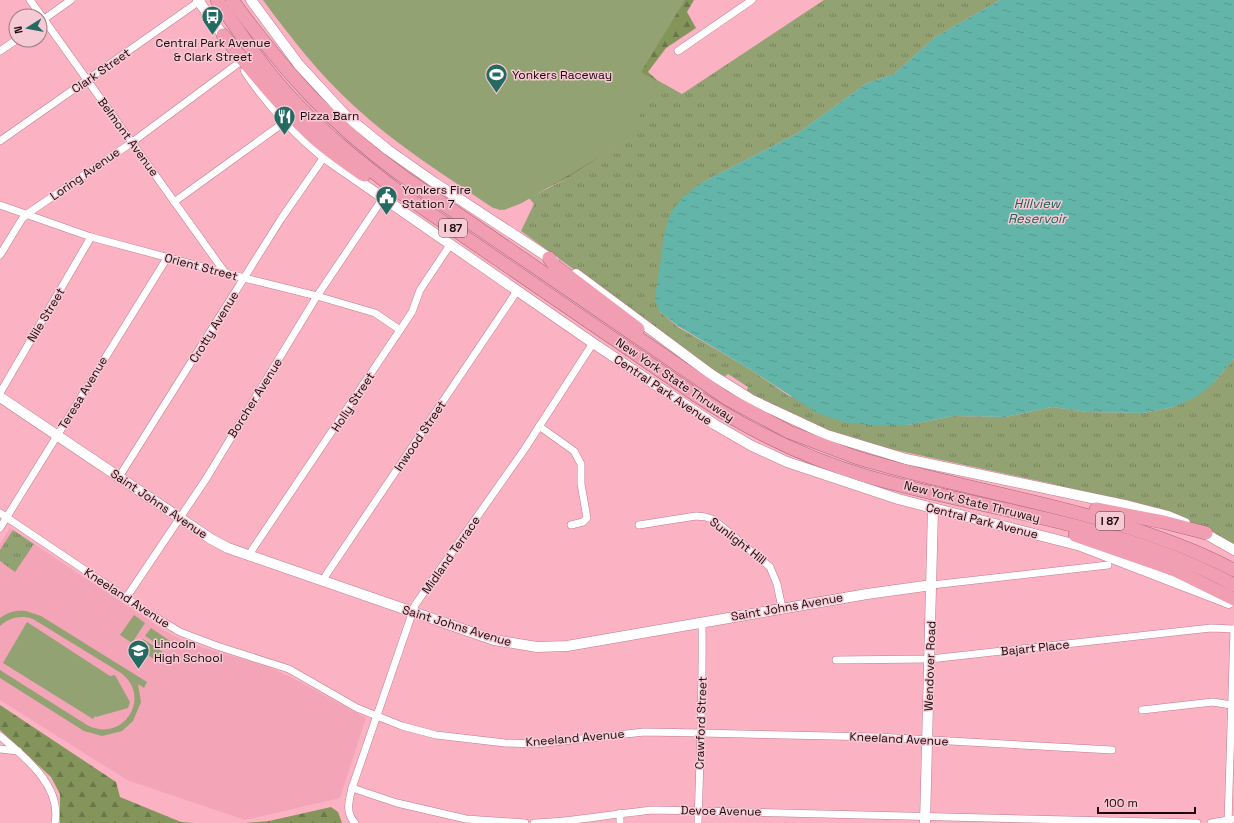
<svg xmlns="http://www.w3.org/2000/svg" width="1234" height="823" font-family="'Space Grotesk',sans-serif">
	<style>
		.built { fill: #f3a4b7 }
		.grass { fill: url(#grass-tufts) }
		.forest { fill: url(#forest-firs) }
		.pitch { fill: #92a273 }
		.water { fill: url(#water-ripples) }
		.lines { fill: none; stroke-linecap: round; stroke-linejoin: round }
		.street-casing { stroke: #bf7b8c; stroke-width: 8 }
		.secondary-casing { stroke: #bf7b8c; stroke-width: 11 }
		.highway-casing { stroke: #a66878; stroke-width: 14 }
		.street { stroke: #fff; stroke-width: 7 }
		.secondary { stroke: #fff; stroke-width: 10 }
		.highway { stroke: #f19eb3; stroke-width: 13 }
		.labels { text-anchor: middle; stroke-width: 3; stroke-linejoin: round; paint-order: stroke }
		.shield { fill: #f6cad4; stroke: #5c3f47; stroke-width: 1 }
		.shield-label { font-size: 11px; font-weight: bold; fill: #1a040a }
		.poi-label { font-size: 12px; fill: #1a040a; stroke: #f6cad4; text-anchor: start }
		.street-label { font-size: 12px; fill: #1a040a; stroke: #f6cad4 }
		.water-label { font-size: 13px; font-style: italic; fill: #1a5e56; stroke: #f6cad4 }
	</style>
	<defs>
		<pattern id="grass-tufts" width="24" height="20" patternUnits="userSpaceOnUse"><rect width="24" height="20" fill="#92a273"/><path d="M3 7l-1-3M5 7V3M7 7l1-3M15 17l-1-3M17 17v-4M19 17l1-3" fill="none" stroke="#76825d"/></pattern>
		<pattern id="forest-firs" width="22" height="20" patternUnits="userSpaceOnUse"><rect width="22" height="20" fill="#83955b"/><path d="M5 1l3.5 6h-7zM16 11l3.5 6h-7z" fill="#6a7749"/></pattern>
		<pattern id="water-ripples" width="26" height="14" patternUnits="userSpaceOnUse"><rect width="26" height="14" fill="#62b5a8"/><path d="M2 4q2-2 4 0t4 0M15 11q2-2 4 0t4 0" fill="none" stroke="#549a8f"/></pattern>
	</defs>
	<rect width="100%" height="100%" fill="#fbb3c4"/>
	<path class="built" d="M10,528L165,631L188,643L266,666L291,677L366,718L340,798L245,820L127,780L0,700V544Z"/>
	<g class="grass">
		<path d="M824,0H1000L935,37L894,74L867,83L798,133L701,183L659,311L678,327L748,368L789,396L907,425L954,416L1005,417L1052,407L1087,412L1143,413L1173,407L1214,382L1234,359V544L1178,517L1053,484L872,445L829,433L746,393L748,387L728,374L723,378L521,231L534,204L529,198L570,177L626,140L657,80L682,94Z"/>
		<path d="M13,530L34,544L15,572L0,561V550Z"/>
	</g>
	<g class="forest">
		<path d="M684,0H694L687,12L696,28L666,48L648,72L657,80L626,140L570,177L500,210L494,207L639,72Z"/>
		<path d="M0,705L116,782L120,797L181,822L194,823H60V794L51,777L0,730Z"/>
		<path d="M331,807L338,812L342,823H245L269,821Z"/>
	</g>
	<g class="pitch">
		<path d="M263,0H685L641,72L658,82L626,141L522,203L504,210L493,208C446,176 396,145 354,106C319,74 291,38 263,0Z"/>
		<path d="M26,611L41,616L147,682L144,688L138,684L141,702L133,721L122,731L102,736L84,731L0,678V670L87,725C123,744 153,697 121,673L33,619C21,615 10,617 0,626V618C8,612 16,610 26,611Z"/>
		<path d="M134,615L145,623L132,643L120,635Z"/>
		<path d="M27,622L110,676L115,675L130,702L128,708L96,717L95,716L93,719L3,663Z"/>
		<path d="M151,628L170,641L165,649L145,636Z"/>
		<path d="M143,639L163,652L157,661L137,648Z"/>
	</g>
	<path class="water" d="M1000,0H1234V359L1214,382L1198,396L1173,407L1143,413L1087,412L1052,407L1005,417L954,416L907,425H869L844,422L817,413L748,368L678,326L659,311L655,299L665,230L671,212L682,198L701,183L798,133L867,83L894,74L935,37Z"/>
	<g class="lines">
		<defs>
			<g id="street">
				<path d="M30,0L226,274"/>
				<path d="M40,22L71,0"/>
				<path d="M0,51L16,40"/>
				<path d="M678,51L752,0"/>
				<path d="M0,141L201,0"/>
				<path d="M174,202L286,121"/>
				<path d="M0,205L91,237L244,278L317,296L375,313L400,330"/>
				<path d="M0,255L22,219L27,214L131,143L240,62"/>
				<path d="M0,393L91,237"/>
				<path d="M539,426L574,451L581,464V484L587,518L583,522L571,525"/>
				<path d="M119,477L281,219L324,157"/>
				<path d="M0,513L147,612L180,632L217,646L289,669L357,708L402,726L436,735L505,743L536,744L644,732L701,733L878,737L1112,750"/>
				<path d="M639,525L696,516L706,517L714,520L770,567L777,584L782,608"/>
				<path d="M0,528L167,258"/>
				<path d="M250,557L252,550L400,330L412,312L420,290L450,245"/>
				<path d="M323,582L326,575L517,291"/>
				<path d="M932,585L1108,565"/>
				<path d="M126,598L206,479L317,296L383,198"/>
				<path d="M836,660L930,659L1211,628L1234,629"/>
				<path d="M1142,710L1213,702L1231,705"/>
				<path d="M0,736C25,757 62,786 55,823"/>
				<path d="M0,749L18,751"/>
				<path d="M352,788L397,803L466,819L525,823"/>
				<path d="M620,813V823"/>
				<path d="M355,823C345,812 349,801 352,788L415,605L524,450L593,343"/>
				<path d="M534,823C575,822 615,813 655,810L1197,823"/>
				<path d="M698,823C700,756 703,689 702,622"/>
				<path d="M1211,823L1234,819"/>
				<path d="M1228,823L1234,629"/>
			</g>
			<g id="secondary">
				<path d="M198,0L227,41"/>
				<path d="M251,0L299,65L346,116L388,150L435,183L554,261"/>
				<path d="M246,71C268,104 294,132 324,157L593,343L714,424L752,446L787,462L898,499L1081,546L1229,603"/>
				<path d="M576,274L712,375L752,400L827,435L906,459L1129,506L1168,516L1185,523"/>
				<path d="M0,397L211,539L228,548L494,640L537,647L567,646L867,594L932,585"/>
				<path d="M1199,530L1234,550"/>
				<path d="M925,823L933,509"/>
			</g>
			<g id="highway">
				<path d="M217,0C242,36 266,72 296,103C326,135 360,162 395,189L697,396C750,431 808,459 869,477C990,511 1123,524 1234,585"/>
				<path d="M232,0C284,71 330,123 401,175L726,398L789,432L855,457C981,496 1116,509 1234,570"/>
				<path d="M223,35C251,69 278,104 310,134C327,150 345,162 364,175"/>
				<path d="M549,258L555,266L638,329"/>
				<path d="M1096,509L1163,522L1206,533"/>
				<path d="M1075,535L1173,569L1234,599"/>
			</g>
		</defs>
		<use href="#street" class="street-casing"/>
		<use href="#secondary" class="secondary-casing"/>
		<use href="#highway" class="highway-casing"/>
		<use href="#street" class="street"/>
		<use href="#secondary" class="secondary"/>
		<use href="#highway" class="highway"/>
	</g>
	<defs>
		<symbol id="bus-pin" viewBox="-11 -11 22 30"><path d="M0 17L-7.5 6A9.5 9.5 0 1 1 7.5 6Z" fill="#236b62" stroke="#f6cad4"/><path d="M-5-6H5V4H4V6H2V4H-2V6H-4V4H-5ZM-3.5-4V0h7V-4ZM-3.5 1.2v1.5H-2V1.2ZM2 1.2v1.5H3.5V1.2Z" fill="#fff"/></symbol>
		<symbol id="stadium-pin" viewBox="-11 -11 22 30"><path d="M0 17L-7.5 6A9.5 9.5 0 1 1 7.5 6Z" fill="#236b62" stroke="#f6cad4"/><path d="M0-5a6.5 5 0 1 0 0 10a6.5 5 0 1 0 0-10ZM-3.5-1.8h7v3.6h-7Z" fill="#fff"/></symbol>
		<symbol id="restaurant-pin" viewBox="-11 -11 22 30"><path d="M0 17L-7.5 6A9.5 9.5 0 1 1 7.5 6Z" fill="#236b62" stroke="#f6cad4"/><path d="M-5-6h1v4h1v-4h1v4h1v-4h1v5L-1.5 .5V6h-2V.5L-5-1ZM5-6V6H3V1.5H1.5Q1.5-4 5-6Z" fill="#fff"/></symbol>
		<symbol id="civic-pin" viewBox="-11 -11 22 30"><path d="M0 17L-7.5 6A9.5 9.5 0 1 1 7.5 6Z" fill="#236b62" stroke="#f6cad4"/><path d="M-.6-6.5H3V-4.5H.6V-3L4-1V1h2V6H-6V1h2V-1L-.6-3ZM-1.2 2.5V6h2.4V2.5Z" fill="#fff"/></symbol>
		<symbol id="school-pin" viewBox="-11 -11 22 30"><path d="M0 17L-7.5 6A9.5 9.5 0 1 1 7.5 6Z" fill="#236b62" stroke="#f6cad4"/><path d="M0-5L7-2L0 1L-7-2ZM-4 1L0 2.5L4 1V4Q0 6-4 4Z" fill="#fff"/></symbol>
	</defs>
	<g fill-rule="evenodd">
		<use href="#bus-pin" x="200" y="4" width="25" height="34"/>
		<use href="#stadium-pin" x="484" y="62" width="25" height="34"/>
		<use href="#restaurant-pin" x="272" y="104" width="25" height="34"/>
		<use href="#civic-pin" x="374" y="184" width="25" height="34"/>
		<use href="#school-pin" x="126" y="638" width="25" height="34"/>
	</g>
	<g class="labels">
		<g class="shield">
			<rect x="439" y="219" width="28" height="18" rx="3"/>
			<rect x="1096" y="512" width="28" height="18" rx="3"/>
		</g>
		<g class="shield-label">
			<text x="453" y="232">I 87</text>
			<text x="1110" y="525">I 87</text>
		</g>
		<g class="poi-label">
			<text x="213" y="47" text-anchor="middle">Central Park Avenue<tspan x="213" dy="14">&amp; Clark Street</tspan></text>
			<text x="512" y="79">Yonkers Raceway</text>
			<text x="300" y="120">Pizza Barn</text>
			<text x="402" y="194">Yonkers Fire<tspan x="402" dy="14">Station 7</tspan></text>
			<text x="154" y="648">Lincoln<tspan x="154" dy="14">High School</tspan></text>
		</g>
		<g class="street-label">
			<text transform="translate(101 71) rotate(-35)" y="4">Clark Street</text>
			<text transform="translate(128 137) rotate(54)" y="4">Belmont Avenue</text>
			<text transform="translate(85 174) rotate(-35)" y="4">Loring Avenue</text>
			<text transform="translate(201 267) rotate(15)" y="4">Orient Street</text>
			<text transform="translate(46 315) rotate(-59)" y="4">Nile Street</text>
			<text transform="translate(214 327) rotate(-58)" y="4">Crotty Avenue</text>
			<text transform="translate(675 380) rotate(34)" y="4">New York State Thruway</text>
			<text transform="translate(663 390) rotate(34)" y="4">Central Park Avenue</text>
			<text transform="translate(83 393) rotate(-59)" y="4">Teresa Avenue</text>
			<text transform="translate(255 398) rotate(-58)" y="4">Borcher Avenue</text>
			<text transform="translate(353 402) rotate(-57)" y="4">Holly Street</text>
			<text transform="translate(420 436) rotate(-56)" y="4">Inwood Street</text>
			<text transform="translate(972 502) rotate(14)" y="4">New York State Thruway</text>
			<text transform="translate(159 504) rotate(34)" y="4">Saint Johns Avenue</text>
			<text transform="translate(982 521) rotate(14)" y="4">Central Park Avenue</text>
			<text transform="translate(738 541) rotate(38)" y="4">Sunlight Hill</text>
			<text transform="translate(451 555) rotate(-55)" y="4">Midland Terrace</text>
			<text transform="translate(127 598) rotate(33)" y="4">Kneeland Avenue</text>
			<text transform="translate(787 607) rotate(-10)" y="4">Saint Johns Avenue</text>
			<text transform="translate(457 626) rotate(17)" y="4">Saint Johns Avenue</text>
			<text transform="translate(1035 648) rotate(-6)" y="4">Bajart Place</text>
			<text transform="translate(930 666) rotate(-88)" y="4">Wendover Road</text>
			<text transform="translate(701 723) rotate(-88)" y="4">Crawford Street</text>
			<text transform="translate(575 738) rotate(-5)" y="4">Kneeland Avenue</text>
			<text transform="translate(899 739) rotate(3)" y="4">Kneeland Avenue</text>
			<text transform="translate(721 811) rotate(1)" y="4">Devoe Avenue</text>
		</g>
		<g class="water-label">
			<text x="1037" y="208">Hillview<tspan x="1037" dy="15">Reservoir</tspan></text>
		</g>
	</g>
	<g transform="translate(28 28) rotate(259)"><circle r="19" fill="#f6cad4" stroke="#9e7b83"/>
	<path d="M0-3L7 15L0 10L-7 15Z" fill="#236b62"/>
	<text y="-6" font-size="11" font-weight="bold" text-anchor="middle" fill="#1a040a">N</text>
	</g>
	<path d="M1098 807v6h97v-6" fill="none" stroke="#1a040a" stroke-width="2"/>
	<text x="1104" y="807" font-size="12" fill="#1a040a" stroke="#f6cad4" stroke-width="3" paint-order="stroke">100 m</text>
</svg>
